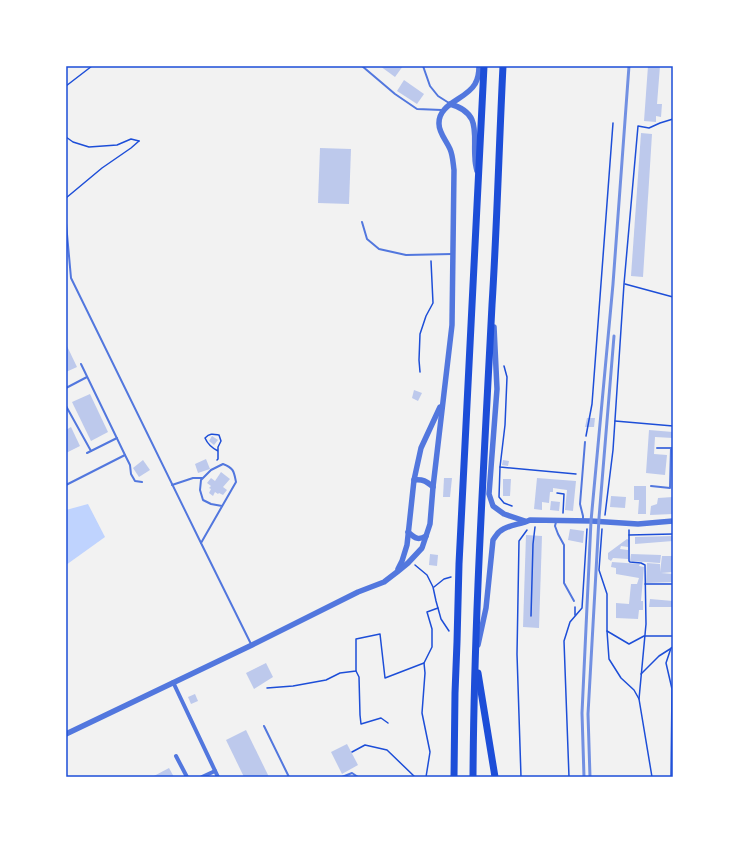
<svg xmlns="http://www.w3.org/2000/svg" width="739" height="843" font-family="Inter,sans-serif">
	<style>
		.water { fill: #bfd3fe }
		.building { fill: #bdc9ec }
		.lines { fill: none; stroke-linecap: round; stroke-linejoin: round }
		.path { stroke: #1d4ed8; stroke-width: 1.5 }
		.service { stroke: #5277de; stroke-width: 2 }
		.minor { stroke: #5277de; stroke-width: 4 }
		.tertiary { stroke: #5277de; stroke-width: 5.5 }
		.trunk { stroke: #1d4ed8; stroke-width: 7 }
		.rail { stroke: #7290e2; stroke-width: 3 }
		.neatline { fill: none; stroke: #1d4ed8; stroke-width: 1.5 }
	</style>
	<rect width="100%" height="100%" fill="#f2f2f2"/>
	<path class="water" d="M88,504L105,537L66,565V510Z"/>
	<g class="building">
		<path d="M380,66H403L395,77Z"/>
		<path d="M648,66H660L657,104H662L661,117L656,116V122L644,121Z"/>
		<path d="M404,80L424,94L417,104L397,91Z"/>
		<path d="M641,133L652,134L643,277L631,276Z"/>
		<path d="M320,148L351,149L349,204L318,203Z"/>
		<path d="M66,344L77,367L66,372Z"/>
		<path d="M414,390L422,393L418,401L412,398Z"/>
		<path d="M90,394L108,432L91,441L72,402Z"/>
		<path d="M587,418H595L594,427H585Z"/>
		<path d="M71,427L80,446L66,453V430Z"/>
		<path d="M649,430L673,432V438L655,437L654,454L667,455L665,475L646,473Z"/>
		<path d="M212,436L218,440L214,445L209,441Z"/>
		<path d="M206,459L210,469L198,473L195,464Z"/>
		<path d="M143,460L150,470L139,477L133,468Z"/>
		<path d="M503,460L509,461L508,466L502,465Z"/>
		<path d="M221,472L230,479L223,487L227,490L223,495L219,493L218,494L215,492L213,496L209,493L211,489L209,488L211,486L207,483L211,478L215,481Z"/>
		<path d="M444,478H452L450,497H443Z"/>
		<path d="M537,478L576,481L573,511L565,510L567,490L553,488V492H550L549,503L542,502V510L534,509Z"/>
		<path d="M503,479H511L510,496H503Z"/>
		<path d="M634,486H646V514H638L639,500H634Z"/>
		<path d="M611,496L626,497L625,508L610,507Z"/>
		<path d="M673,497V514L650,515L651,506L657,504L658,498Z"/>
		<path d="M551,501L560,502L559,511L550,510Z"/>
		<path d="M570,529L584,531L583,543L568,540Z"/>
		<path d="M526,535L542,536L539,628L523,627Z"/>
		<path d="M673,536V541L635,544V537Z"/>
		<path d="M627,539L629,540L628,547L621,546L620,549L628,550V559L613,558L611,561L608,559V553Z"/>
		<path d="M430,554L438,555L437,566L429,565Z"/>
		<path d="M631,554L661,555L660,563L630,561Z"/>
		<path d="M662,556H673V572L661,573L673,574V582L646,583L647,563L660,564V572Z"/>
		<path d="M612,562L640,564L639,566L644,567L641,601H643V610H639L638,619L616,618V603L629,604L631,584H637L639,578L616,574V568L611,567Z"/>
		<path d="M650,599L673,601V607H649Z"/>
		<path d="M266,663L273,677L254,689L246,673Z"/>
		<path d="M195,694L198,701L191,704L188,697Z"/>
		<path d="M246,730L269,777H244L226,740Z"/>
		<path d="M347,744L358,765L342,774L331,752Z"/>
		<path d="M169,768L174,777H152Z"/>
	</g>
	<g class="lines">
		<g class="path">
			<path d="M66,86L92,66"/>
			<path d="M66,137L73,142L89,147L117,145L131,139L139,141"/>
			<path d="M66,198L102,168L131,148L139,141"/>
			<path d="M625,284L673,297"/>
			<path d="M504,366L507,377L505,425L500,467L576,474"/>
			<path d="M420,372L419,360L420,334L426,316L433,303L431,261"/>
			<path d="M615,421L673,426"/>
			<path d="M586,436L592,404L613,123"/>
			<path d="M217,460L218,459V447L221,441L219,435C213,434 210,433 205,438C208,445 212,448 218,451"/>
			<path d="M500,467L499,497L504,503L512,506"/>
			<path d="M557,493L564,494L563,513"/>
			<path d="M605,515L613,450L624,284L638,126L649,128L660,123L673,119"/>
			<path d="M602,529L599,570L607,594V631L609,659L621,678L634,690L639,699"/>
			<path d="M629,530V561L630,562L641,563L645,565L646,624L639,699L652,777"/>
			<path d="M629,535L673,534"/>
			<path d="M415,565L427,575L433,587L436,601L441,619L449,631"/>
			<path d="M645,584H673"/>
			<path d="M434,587L444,579L451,577"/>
			<path d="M575,607V615"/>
			<path d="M531,616L533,544L535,527"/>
			<path d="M607,631L629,644L644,636H673"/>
			<path d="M424,663L425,673L422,713L430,752L426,777"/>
			<path d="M356,671L359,677L360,715L361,724L381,718L388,723"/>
			<path d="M641,674L659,656L670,649"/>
			<path d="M267,688L293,686L326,680L340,673L356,671V639L380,634L385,678L424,663L432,647V629L427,612L438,608"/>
			<path d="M352,752L365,745L387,750L415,777"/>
			<path d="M521,777L517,654L519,541L527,530"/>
			<path d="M569,777L564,641L570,622L582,608L587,529"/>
			<path d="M671,777L672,689L666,663L671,648L673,647"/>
		</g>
		<g class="service">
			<path d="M362,66L395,94L417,109L442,110"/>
			<path d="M423,66L430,86L438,96L449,103"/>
			<path d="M362,222L367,239L379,249L406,255L452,254"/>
			<path d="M66,223L71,278L201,543"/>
			<path d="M66,388L87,377"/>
			<path d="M66,406L91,451"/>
			<path d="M657,448H673"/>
			<path d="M87,453L117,438"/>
			<path d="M125,455L130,465L131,474L135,481L142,482"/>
			<path d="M66,485L125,455L81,364"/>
			<path d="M172,485L193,478H202"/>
			<path d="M651,486L670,488L671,448"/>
			<path d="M222,506L211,504L203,500L200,490L201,480L211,470L223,464C234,468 234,472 236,482L201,543L251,644"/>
			<path d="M583,519V516L580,504L585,442"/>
			<path d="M556,522L555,526L558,534L564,545V583L574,601"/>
			<path d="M264,726L289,777"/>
			<path d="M342,777L352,773L358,777"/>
		</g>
		<g class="minor">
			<path d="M173,682L218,777"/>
			<path d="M176,756L187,777"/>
			<path d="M202,777L215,771"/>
		</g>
		<g class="tertiary">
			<path d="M450,104C482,113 473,134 475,158C475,163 476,167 477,171"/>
			<path d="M494,327L497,389L489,494L493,506L504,514L525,521"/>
			<path d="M414,480C423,479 426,481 433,487"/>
			<path d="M408,532C415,538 418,541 426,536"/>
			<path d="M398,569L402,561L407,545L414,480L421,448L440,407"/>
			<path d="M478,645L486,608L493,540C495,537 497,534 499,532C508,524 520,525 530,520L591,521L638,524L673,521"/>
			<path d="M66,734L252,645L358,592L384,582L397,572L408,563L422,548L430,524L433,487L452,325L454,170C453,163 453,156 450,149C446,140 439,133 439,124C438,103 466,100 475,84C478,79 479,72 479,66"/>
		</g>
		<g class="trunk">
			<path d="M478,673L495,777"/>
			<path d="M454,777L455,693L457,642L459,564L484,66"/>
			<path d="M473,777C474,620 484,463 492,305C497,226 499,146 503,66"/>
		</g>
		<g class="rail">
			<path d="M584,777L582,713L591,521L613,284L629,66"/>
			<path d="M590,777L588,714L599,518L614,336"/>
		</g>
	</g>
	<rect width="739" height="843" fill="none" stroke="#ffffff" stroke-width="134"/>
	<rect x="67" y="67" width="605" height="709" class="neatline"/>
</svg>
